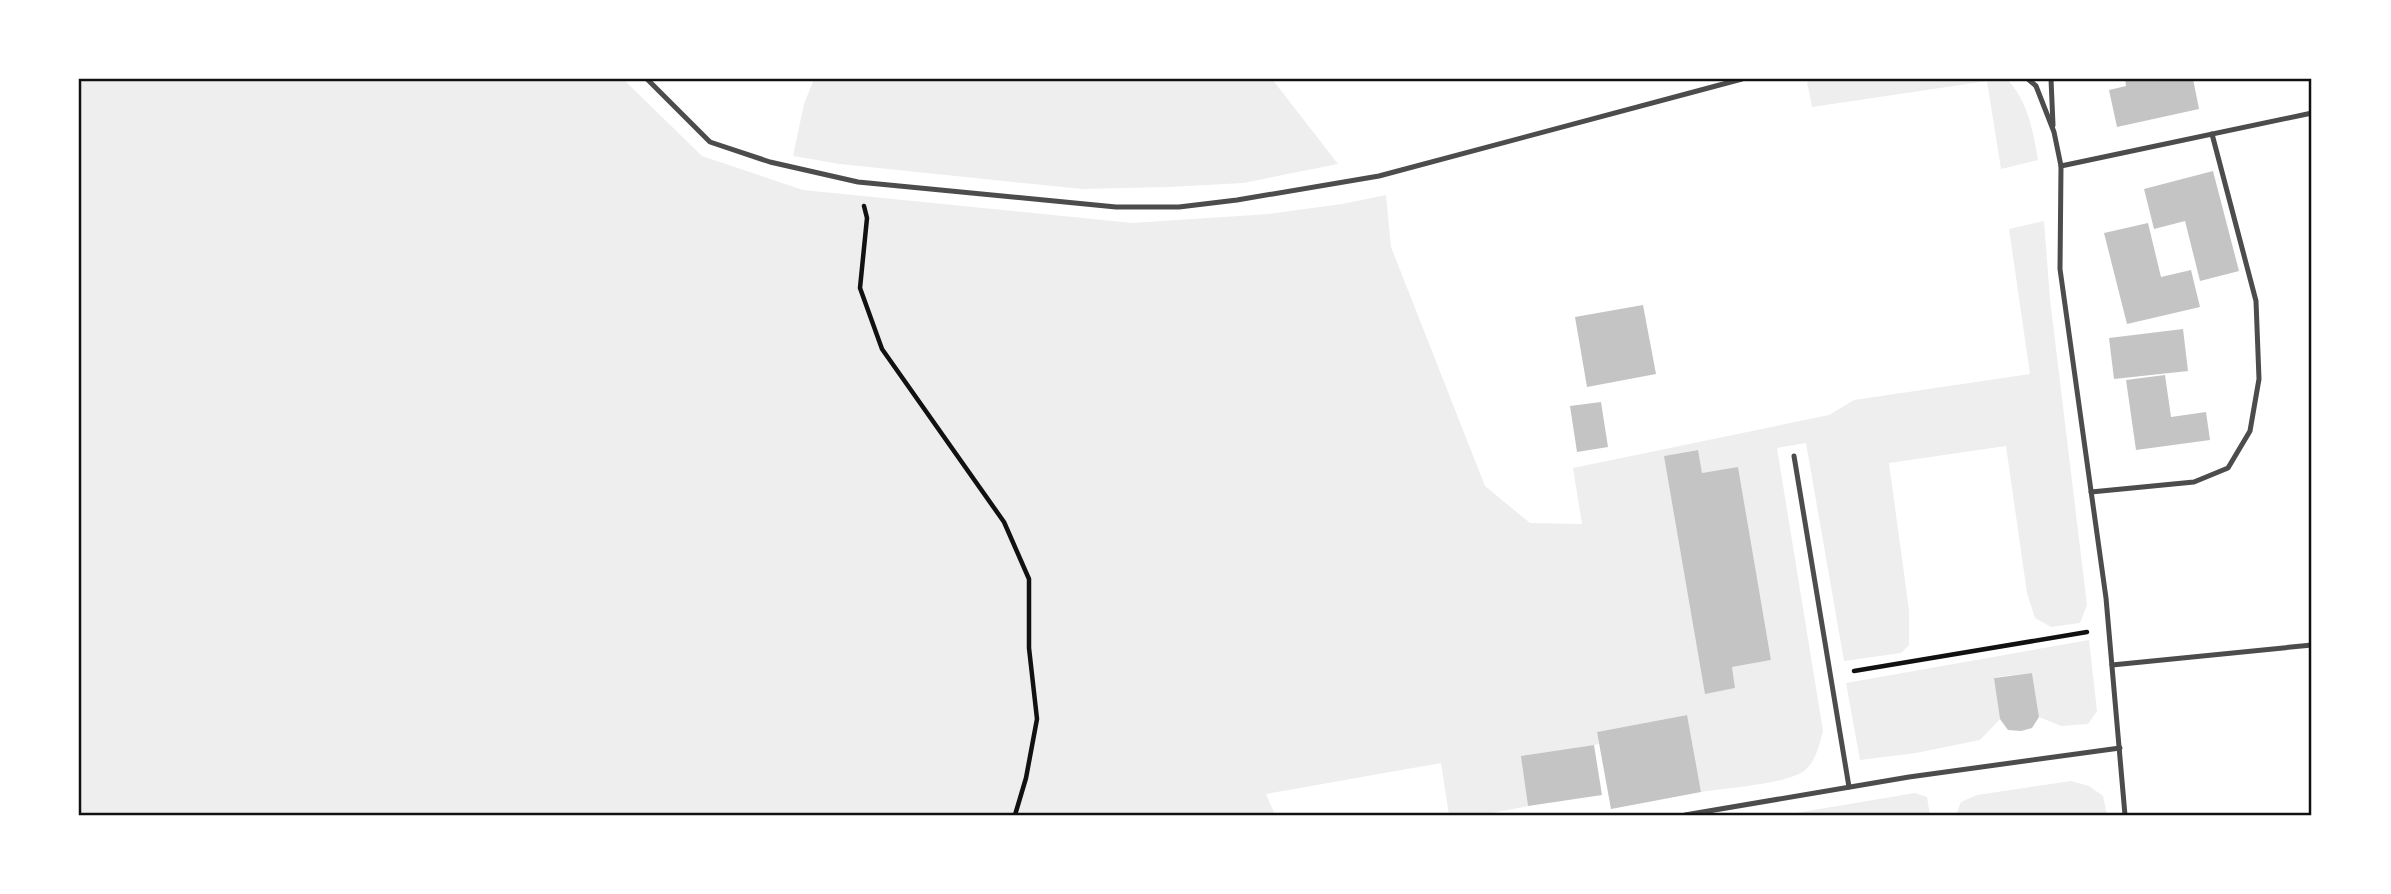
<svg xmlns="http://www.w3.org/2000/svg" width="2391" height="894" font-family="'DejaVu Sans',sans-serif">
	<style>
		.green { fill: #eee; fill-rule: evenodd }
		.building { fill: #c4c4c4 }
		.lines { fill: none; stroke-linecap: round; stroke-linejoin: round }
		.path { stroke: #111; stroke-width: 4.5 }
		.service { stroke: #4c4c4c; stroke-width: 5 }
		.neatline { fill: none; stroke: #111; stroke-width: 2.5 }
	</style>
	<rect width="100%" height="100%" fill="#fff"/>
	<g class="green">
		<path d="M79,79H623L702,156L803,190L1132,223L1269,214L1342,204L1386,195L1391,247L1485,486L1530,523L1582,524L1573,468L1829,415L1854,400L2030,374L2009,229L2044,221L2050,299L2087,605L2080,623L2051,627L2035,618L2027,593L2006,446L1889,463L1909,610V645L1901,653L1844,661L1806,443L1777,448L1823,731C1819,745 1816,762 1804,771C1787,784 1724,788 1701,792L1686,715L1597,732L1599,744L1594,745L1522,756L1528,806L1491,813V815H1449L1441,763L1266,794L1275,815H79ZM1697,450L1702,473L1738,468L1771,660L1732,667L1735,688L1706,693L1665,456Z"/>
		<path d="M814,79H1272L1338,164L1243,183L1168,187L1082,189L840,164L793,156L804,104Z"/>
		<path d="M1814,79H2007C2028,101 2033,131 2038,160L2001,169L1987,81L1812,107L1807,82Z"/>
		<path d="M2089,640L2097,711L2088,724L2061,726L2039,717L2032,673L1995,677L2000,719L1980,740L1916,753L1860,760L1846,683Z"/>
		<path d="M2071,781L2089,786L2103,796L2107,815H1956L1961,802L1977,795Z"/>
		<path d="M1915,793L1927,797L1930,815H1784Z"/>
	</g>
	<g class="building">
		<path d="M2125,79H2193L2199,109L2117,127L2109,90L2126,86Z"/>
		<path d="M2213,171L2239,271L2200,281L2185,221L2154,229L2144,189Z"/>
		<path d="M2148,223L2161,277L2191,270L2200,307L2127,324L2104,233Z"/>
		<path d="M1643,305L1656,374L1587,387L1575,317Z"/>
		<path d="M2183,329L2188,371L2114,379L2109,338Z"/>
		<path d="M2165,375L2171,417L2206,412L2210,440L2136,450L2126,380Z"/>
		<path d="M1601,402L1608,447L1577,452L1570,406Z"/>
		<path d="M1698,450L1702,473L1738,467L1771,660L1732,667L1735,688L1705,694L1664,456Z"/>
		<path d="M2032,673L2039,717L2032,728L2021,731L2008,730L2000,719L1994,678Z"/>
		<path d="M1687,715L1701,792L1611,809L1597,732Z"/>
		<path d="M1594,745L1602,795L1528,806L1521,756Z"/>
	</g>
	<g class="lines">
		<g class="path">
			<path d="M864,206L867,218L860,288L882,349L1004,522L1029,579V648L1037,719L1026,778L1015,815"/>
			<path d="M1854,671L2087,632"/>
		</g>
		<g class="service">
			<path d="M647,79L710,142L770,162L858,182L1116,207H1179L1237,200L1379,176L1742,79"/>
			<path d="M2028,79L2036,86L2054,132L2061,166L2060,269L2106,598L2125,815"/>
			<path d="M2051,79L2053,125"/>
			<path d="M2061,166L2312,113"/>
			<path d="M1794,456L1849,787"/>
			<path d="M2091,492L2194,482L2228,468L2250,431L2259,379L2256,301L2212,134"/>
			<path d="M2112,665L2312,645"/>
			<path d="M1685,815L1909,777L2120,748"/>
		</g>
	</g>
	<rect width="2391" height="894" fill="none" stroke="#ffffff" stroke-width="161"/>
	<rect x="80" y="80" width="2230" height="734" class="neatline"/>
</svg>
